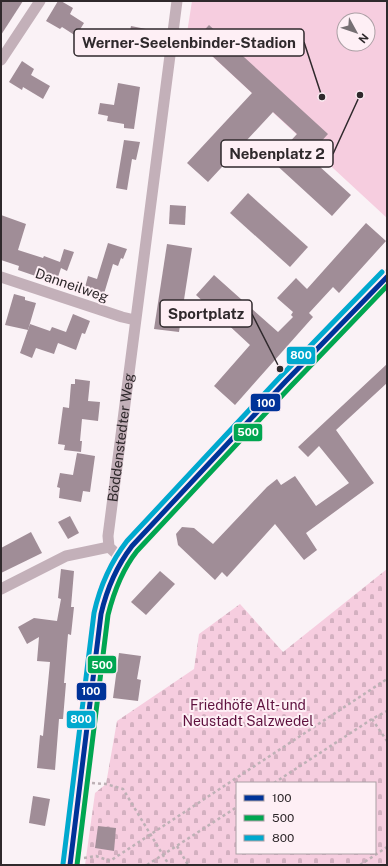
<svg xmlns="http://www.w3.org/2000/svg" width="388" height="866" font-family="'Public Sans',sans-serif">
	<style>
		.cemetery { fill: url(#cemetery-stones); fill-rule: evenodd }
		.garden { fill: #f6cddf; fill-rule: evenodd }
		.building { fill: #a08d97 }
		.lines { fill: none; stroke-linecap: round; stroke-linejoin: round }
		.path { stroke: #beb1b6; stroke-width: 2.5; stroke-dasharray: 3 3; stroke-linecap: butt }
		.street { stroke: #c3b0b9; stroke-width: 11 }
		.secondary { stroke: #c2adb7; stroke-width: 15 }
		.bus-1-casing { stroke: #feeff5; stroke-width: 8 }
		.bus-2-casing { stroke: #feeff5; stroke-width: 8 }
		.bus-3-casing { stroke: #feeff5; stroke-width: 8 }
		.bus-1 { stroke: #039; stroke-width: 5 }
		.bus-2 { stroke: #00a651; stroke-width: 5 }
		.bus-3 { stroke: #00a9ce; stroke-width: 5 }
		.labels { text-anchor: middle; stroke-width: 4; stroke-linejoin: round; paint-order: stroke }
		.street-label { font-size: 14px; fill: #2f292c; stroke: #feeff5 }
		.park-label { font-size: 14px; fill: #5e113e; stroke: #feeff5 }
		.leader { fill: none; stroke: #2f292c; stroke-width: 1.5 }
		.callout-dot { fill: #2f292c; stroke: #feeff5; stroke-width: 1.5 }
		.callout { fill: #feeff5; stroke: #2f292c; stroke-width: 1.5 }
		.callout-label { font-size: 15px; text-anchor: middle; font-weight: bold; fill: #2f292c }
		.line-badge { stroke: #feeff5; stroke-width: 1.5 }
		.badge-label { font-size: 11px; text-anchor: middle; font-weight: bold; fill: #fff }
	</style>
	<defs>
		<pattern id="cemetery-stones" width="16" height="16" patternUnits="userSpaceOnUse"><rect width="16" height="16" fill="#f6cddf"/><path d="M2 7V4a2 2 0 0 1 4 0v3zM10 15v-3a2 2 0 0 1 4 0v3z" fill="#d3b0c0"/></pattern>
	</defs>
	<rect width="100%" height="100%" fill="#faf2f6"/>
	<path class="cemetery" d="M387,569V865H85L95,793L106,784L117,721L194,669L199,634L240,604L283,652ZM237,783H375V853H237Z"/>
	<path class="garden" d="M192,1H387V218L187,33ZM344,20H368V44H344Z"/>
	<g class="building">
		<path d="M1,1H23L1,35Z"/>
		<path d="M58,1H61L73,8L70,14L84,23L76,36L62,27L60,29L46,21Z"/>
		<path d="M209,25L328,134L308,156L351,195L332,216L272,161L297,134L273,112L208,182L187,163L252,93L195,40Z"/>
		<path d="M131,26L146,29L143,50L124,46V43L117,42L120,29L130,31Z"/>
		<path d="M22,61L34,69L31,75L50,86L43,99L23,87L22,90L9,82Z"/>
		<path d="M118,83L140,87L134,129L124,128V124L107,121L108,116L98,114L100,103L114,105Z"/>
		<path d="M124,140L140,142L136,160L132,159L127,190L116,188Z"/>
		<path d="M248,193L308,247L290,267L230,213Z"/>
		<path d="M170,205L186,206L185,225L169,224Z"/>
		<path d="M1,215L26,224L18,250L43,258L44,256L60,262L64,249L74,252L67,271L61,268L56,283L18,270L19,266L1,260Z"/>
		<path d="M366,223L386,241L339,293L333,287L309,313L313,317L235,405L214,386L250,345L196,295L214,275L278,332L293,317L291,315L293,312L277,298L296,278L307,289Z"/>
		<path d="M108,243L127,249L123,259L121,258L118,266L113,264L103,297L84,291L88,276L97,279Z"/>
		<path d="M167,244L192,248L179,332L154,329Z"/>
		<path d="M14,294L25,297V300L36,303L28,330L5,325Z"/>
		<path d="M73,314L90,321L85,334L82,333L76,350L58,343L54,354L36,348L32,358L20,353L30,324L50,331L52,327L66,332Z"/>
		<path d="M387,364V383L336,430L374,483L306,533L317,550L304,560L275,524L227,577L222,572L215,580L178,545L176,534L182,527L194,528L213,544L267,487L277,479L281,485L295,476L316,506L349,483L319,446L308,457L298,447Z"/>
		<path d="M75,379L90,381L88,401L100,402L98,421L82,419L80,441H82L81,452L64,450L65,445L58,444L63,407L69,408L71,384H75Z"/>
		<path d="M77,453L95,456L90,492L83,491L81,502L59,498L60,488L57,487L60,473L73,475Z"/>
		<path d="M70,516L79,533L68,539L58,522Z"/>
		<path d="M31,532L42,553L1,573V548Z"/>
		<path d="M61,569L74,571L71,607H74L71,635L68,634L64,683H66L63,719H59L55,770L37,768L40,735L43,736L50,662L37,661L39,637L27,644L18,627L34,618L57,621L61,599L58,598Z"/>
		<path d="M160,571L175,584L146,615L131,602Z"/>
		<path d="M119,653L141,656L137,679L141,680L138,701L113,698Z"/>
		<path d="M33,796L50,799L45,826L29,823Z"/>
		<path d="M98,826L116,828L114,851L95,848Z"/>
	</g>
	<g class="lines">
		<g class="path">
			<path d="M372,719L387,741"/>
			<path d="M92,783L106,784L123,789L169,865"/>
			<path d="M274,783L372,719L387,711"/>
			<path d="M177,846L188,865"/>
			<path d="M84,858L96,856L110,861L387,679"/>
			<path d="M147,865L237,807"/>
			<path d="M360,865L387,847"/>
		</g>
		<g class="street">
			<path d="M1,60L40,1"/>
			<path d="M1,277L122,317L135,320"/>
			<path id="s1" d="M122,559L109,547L108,536L177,1"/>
			<path d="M1,589L66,556L109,547"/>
		</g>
		<path class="secondary" d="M70,865L101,614L105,597L115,571L122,559L132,546L286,381L375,288L387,277"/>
		<defs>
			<path id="bus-1" d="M70,865L101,614C107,588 116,567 132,546L286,381L387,277"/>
			<path id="bus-2" d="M77,865L108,615C114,591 122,570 137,551L291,386L387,286"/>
			<path id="bus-3" d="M63,864L94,613C100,586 110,563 127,541L281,376L382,272"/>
		</defs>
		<use href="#bus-1" class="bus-1-casing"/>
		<use href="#bus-2" class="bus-2-casing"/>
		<use href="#bus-3" class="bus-3-casing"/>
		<use href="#bus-1" class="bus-1"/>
		<use href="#bus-2" class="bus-2"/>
		<use href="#bus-3" class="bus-3"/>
	</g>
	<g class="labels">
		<g class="street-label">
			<text transform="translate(72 285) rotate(19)" y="5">Danneilweg</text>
			<text dy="5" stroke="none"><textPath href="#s1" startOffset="128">Böddenstedter Weg</textPath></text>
		</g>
		<g class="park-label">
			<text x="248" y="710">Friedhöfe Alt- und<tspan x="248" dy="16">Neustadt Salzwedel</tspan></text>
		</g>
	</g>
	<path class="leader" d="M322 97L304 42M360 95L333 154M280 369L252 314"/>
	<g class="callout-dot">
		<circle cx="322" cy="97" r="4"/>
		<circle cx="360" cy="95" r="4"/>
		<circle cx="280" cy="369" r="4"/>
	</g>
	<g class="callout">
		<rect x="74" y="29" width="230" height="27" rx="4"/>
		<rect x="221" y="140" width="112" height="27" rx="4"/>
		<rect x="160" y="300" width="92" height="27" rx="4"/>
	</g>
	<g class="callout-label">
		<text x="189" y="48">Werner-Seelenbinder-Stadion</text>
		<text x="277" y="159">Nebenplatz 2</text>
		<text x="206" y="319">Sportplatz</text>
	</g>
	<g class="line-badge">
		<rect x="286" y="346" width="30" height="19" rx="4" fill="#00a9ce"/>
		<rect x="250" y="393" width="31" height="19" rx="4" fill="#039"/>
		<rect x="233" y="423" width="30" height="19" rx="4" fill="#00a651"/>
		<rect x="87" y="655" width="30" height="19" rx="4" fill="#00a651"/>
		<rect x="76" y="682" width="31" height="19" rx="4" fill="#039"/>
		<rect x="66" y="710" width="30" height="19" rx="4" fill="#00a9ce"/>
	</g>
	<g class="badge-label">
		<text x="301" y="359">800</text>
		<text x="266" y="407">100</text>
		<text x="248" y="436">500</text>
		<text x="102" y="669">500</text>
		<text x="91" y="695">100</text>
		<text x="81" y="723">800</text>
	</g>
	<rect width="388" height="866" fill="none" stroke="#2f292c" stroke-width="4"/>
	<rect x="236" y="782" width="140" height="72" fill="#feeff5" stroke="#aba0a5"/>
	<rect x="244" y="795" width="20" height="6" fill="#003399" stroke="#aba0a5"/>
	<text x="272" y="802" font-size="12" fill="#2f292c">100</text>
	<rect x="244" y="815" width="20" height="6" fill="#00a651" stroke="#aba0a5"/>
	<text x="272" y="822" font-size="12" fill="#2f292c">500</text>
	<rect x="244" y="835" width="20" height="6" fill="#00a9ce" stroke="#aba0a5"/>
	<text x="272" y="842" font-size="12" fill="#2f292c">800</text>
	<g transform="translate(356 32) rotate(130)"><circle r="19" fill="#feeff5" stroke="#aba0a5"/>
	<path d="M0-3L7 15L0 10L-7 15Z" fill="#766f73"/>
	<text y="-6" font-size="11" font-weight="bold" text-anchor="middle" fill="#2f292c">N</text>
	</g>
</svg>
